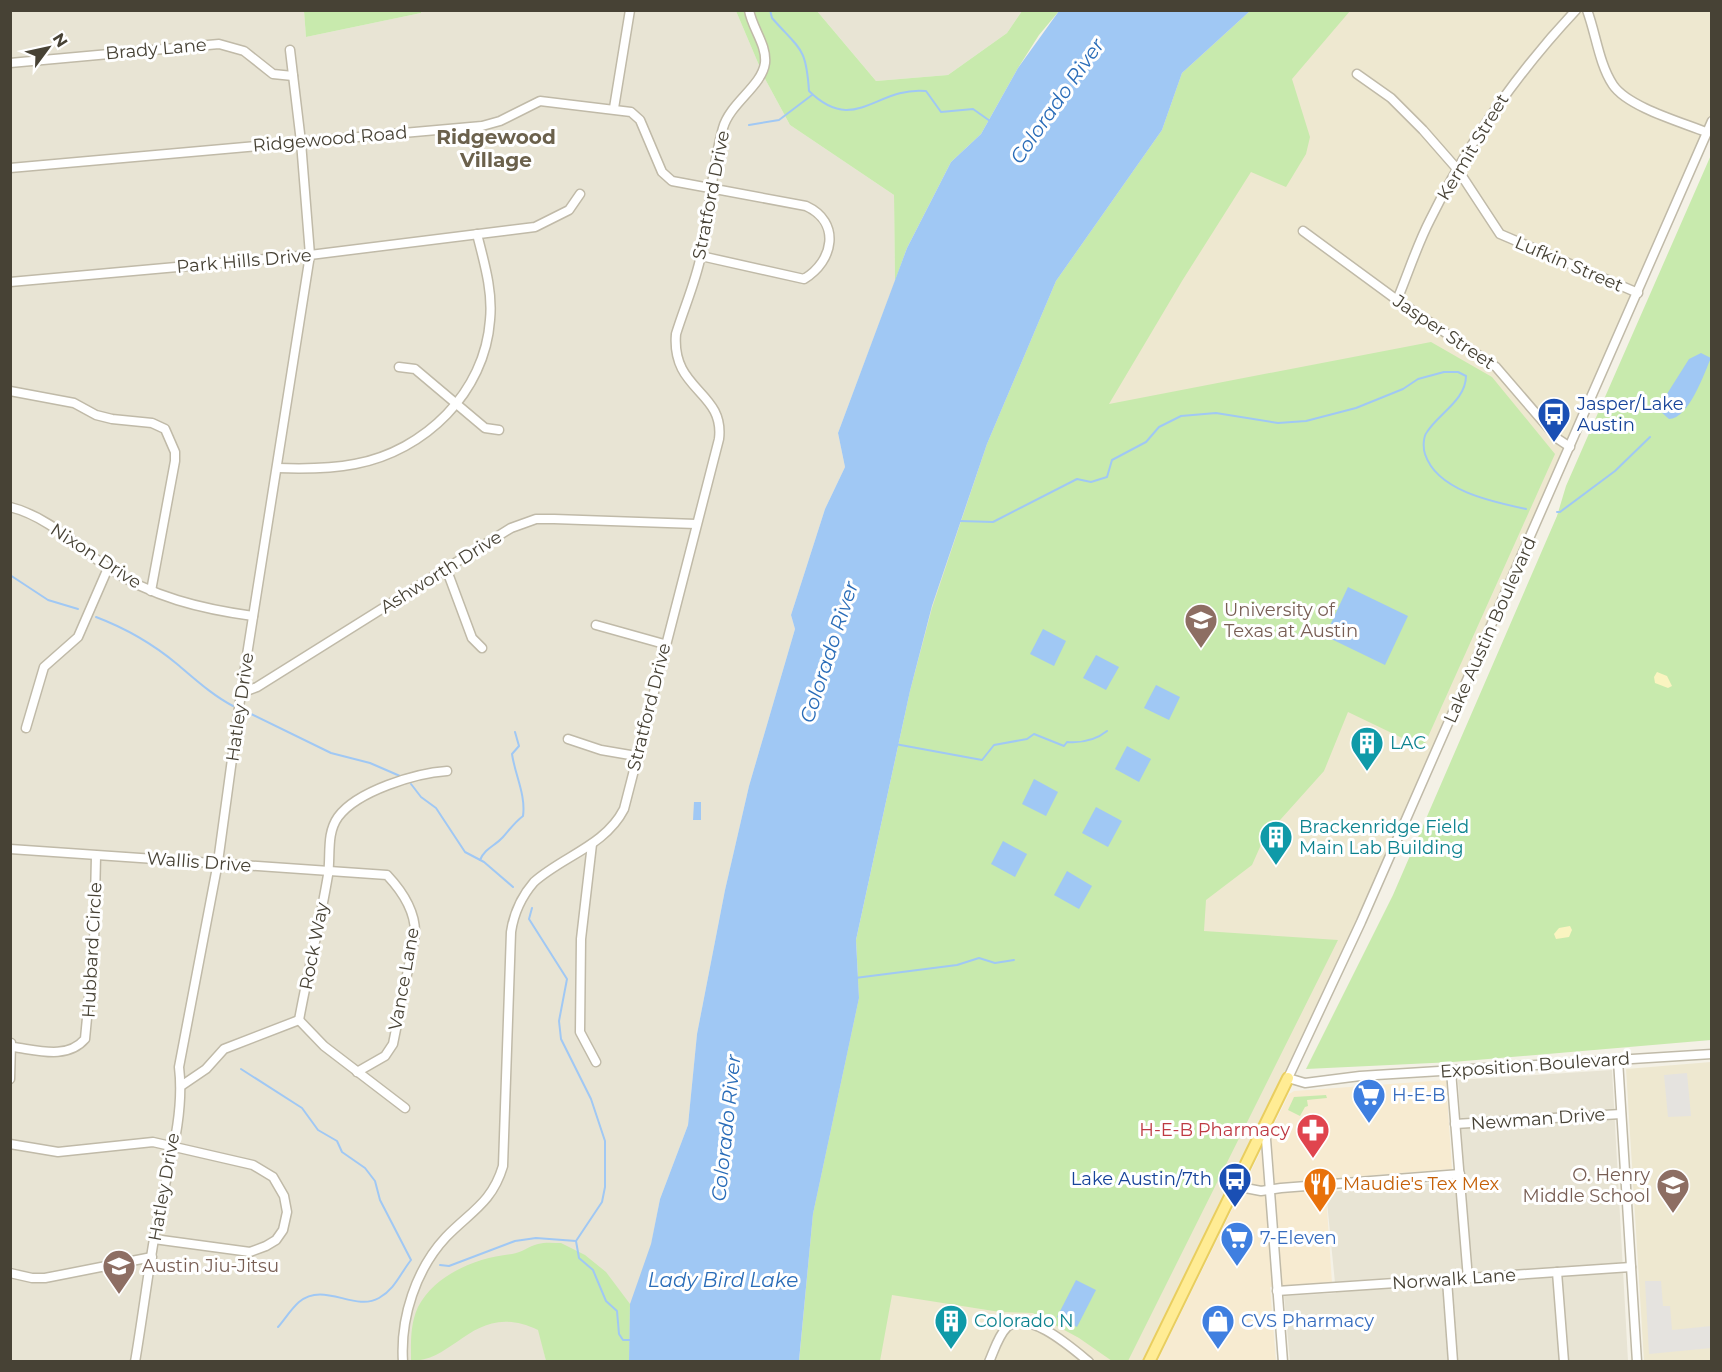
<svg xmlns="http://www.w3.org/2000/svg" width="1722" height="1372" font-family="Montserrat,sans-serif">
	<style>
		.residential { fill: #e8e4d4 }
		.commercial { fill: #f7ebd1 }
		.education { fill: #eee8d0 }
		.green { fill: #c8eaad }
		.sand { fill: #faf4c0 }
		.parking { fill: #e5e3df }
		.water { fill: #a0c8f4 }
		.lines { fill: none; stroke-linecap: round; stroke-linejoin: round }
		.stream { stroke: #a0c8f4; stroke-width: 2 }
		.minor-casing { stroke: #c0baa8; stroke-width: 11 }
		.major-casing { stroke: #e9ce5f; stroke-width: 14 }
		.minor { stroke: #fff; stroke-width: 8 }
		.major { stroke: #ffec94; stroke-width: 10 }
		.labels { text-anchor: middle; stroke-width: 6; stroke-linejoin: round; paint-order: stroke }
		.street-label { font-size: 18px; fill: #474235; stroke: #fff }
		.transit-label { font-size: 18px; fill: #164399; stroke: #fff; text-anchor: start }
		.education-label { font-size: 18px; fill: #785e54; stroke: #fff; text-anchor: start }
		.culture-label { font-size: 18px; fill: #0d838f; stroke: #fff; text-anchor: start }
		.shop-label { font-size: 18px; fill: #366cbe; stroke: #fff; text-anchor: start }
		.health-label { font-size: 18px; fill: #be3a42; stroke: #fff; text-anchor: end }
		.food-label { font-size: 18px; fill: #c56008; stroke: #fff; text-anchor: start }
		.water-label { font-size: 20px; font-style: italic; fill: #296cb8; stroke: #fff }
		.neighbourhood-label { font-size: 20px; font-weight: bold; fill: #6b614c; stroke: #fff }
	</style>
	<rect width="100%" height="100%" fill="#f4f1e6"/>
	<g class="residential">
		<path d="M10,11H304L306,37L421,13V11H736L764,77L790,125L894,195L895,281L838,433L845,467L825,509L791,615L795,629L749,786L725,890L697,1034L688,1125L660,1199L629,1359L539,1330L546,1361H11Z"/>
		<path d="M817,11H1022L1007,33L948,75L876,81Z"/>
		<path d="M1612,1070L1628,1361H1290L1284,1296L1336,1293L1326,1192L1464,1181L1458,1080Z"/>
	</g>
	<path class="commercial" d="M1446,1080L1452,1169L1325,1179L1332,1283L1270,1287L1276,1361L1157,1362L1289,1094L1294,1091Z"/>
	<g class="education">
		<path d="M1250,11H1711V121L1361,922L1149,1361L799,1362L813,1214L910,691L932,606L987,444L1056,281L1162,130L1182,73Z"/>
		<path d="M1711,1062V1360L1644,1361L1626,1069Z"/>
	</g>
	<g class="green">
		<path d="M421,10V13L306,37L304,11Z"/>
		<path d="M736,11H817L876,81L948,75L1007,33L1022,11H1059L1039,35L1018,68L981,134L951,162L907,248L895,281L894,195L790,125L764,77Z"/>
		<path d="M1250,11H1350L1292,79L1310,137L1306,154L1286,187L1251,172L1182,281L1109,404L1431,342L1492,377L1555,454L1423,748L1348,712L1324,771L1264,838L1252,865L1206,900L1204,931L1338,940L1128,1361H1112L1079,1338L1033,1313L1000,1312L892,1295L880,1361L799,1362L813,1214L859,998L856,940L910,691L932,608L987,444L1056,281L1162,130L1182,73Z"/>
		<path d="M1711,155V1040L1453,1062L1306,1069L1393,895L1557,516L1566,486Z"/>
		<path d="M1326,1095L1327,1098L1307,1100L1308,1106L1305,1107L1300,1116L1288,1110L1294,1097Z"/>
		<path d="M561,1243L585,1255L606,1272L630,1304L629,1361H546L538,1330C475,1300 457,1361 411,1361C411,1343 410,1324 418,1307C435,1274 478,1257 512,1254C521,1253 529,1246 538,1244C545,1242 554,1243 561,1243Z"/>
	</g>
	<g class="sand">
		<path d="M1657,672L1667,676L1672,686L1668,688L1655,683L1654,677Z"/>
		<path d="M1570,926L1572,930L1569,937L1556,939L1554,934L1559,928Z"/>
	</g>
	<g class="parking">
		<path d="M1687,1073L1691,1116L1668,1117L1664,1075Z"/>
		<path d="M1645,1281H1661L1663,1306H1670L1672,1330L1711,1326V1348L1649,1354Z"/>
	</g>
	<g class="water">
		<path d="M1059,11H1250L1182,73L1162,130L1056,281L987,444L932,606L910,691L856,940L859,998L813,1214L799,1361H629L630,1304L651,1244L660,1199L688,1125L697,1034L725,890L749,786L795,629L791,615L825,509L845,467L838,433L907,248L951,162L981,134L1018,68Z"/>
		<path d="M1701,353L1711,358C1705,371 1689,419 1669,419L1661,412L1660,405L1689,359Z"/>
		<path d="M1348,587L1408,616L1385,665L1325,636Z"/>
		<path d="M1043,629L1066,641L1054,666L1030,654Z"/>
		<path d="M1096,655L1119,667L1106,690L1083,678Z"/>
		<path d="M1156,685L1180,697L1169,720L1144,708Z"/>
		<path d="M1127,746L1151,759L1139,782L1115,769Z"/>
		<path d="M1034,779L1058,792L1046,816L1022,804Z"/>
		<path d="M694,802H701V820H693Z"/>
		<path d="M1096,807L1122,821L1108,847L1082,833Z"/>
		<path d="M1003,841L1027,854L1015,877L991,864Z"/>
		<path d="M1067,871L1092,886L1079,909L1054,895Z"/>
		<path d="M1076,1280L1096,1290L1077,1327L1057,1317Z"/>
	</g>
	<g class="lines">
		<g class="stream">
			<path d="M770,10L772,18C800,50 806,46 809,91C855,136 876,86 926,91L941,112L973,109L990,121"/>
			<path d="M749,125L779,120L812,95"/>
			<path d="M1557,512H1560L1615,471L1650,437"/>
			<path d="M960,521L993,522L1077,479L1091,482L1107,477L1112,460L1146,442L1159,427L1181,416L1216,413L1278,423L1306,421L1356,408L1403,389L1418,379L1444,372H1458L1466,376C1466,400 1438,414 1427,432C1423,437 1423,448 1425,454C1437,491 1493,502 1526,509"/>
			<path d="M10,575L48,600L78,609"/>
			<path d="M96,617C125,628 153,644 177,664C195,679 212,695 233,706"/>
			<path d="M245,711L331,753L370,763L400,776"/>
			<path d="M895,744L982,760L994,745L1027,739L1034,734L1064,746L1067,742C1081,743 1096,740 1107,731"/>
			<path d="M411,784L421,797L436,808L465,852L484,862L513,887"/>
			<path d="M480,860C485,848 495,846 503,837C510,829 515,822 523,816C526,795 515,775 512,754L519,746L515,732"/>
			<path d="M532,908L529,919L567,979L559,1021L561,1039L591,1099L605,1141V1187L602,1202L576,1241L579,1258L593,1270L606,1301L617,1311L619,1334L623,1340H632"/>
			<path d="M855,978L957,965L979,958L995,963L1014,960"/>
			<path d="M241,1069L302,1108L318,1130L337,1141L342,1152L365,1168L375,1181L380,1200L411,1260C400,1274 395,1289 379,1298C354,1312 324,1281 299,1302C291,1309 285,1319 278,1327"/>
			<path d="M440,1265L449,1266L515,1241L536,1238L576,1241"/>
		</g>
		<defs>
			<g id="minor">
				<path d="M1587,10C1596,34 1599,64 1613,85C1628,107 1681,122 1706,132"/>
				<path d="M10,63L219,44L244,51L273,74L293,76"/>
				<path d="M1357,74L1391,98L1423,130L1458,170L1500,234L1638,293"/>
				<path d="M614,108L630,10"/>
				<path d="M1712,121L1361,922L1288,1078L1305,1083L1360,1076L1712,1054"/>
				<path d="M10,168L482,126L500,121L540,101L631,112L640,120L662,172L672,181L806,206C841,222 834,261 804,279L701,256"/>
				<path d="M1303,231L1397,300L1496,367L1558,439L1570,447"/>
				<path d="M10,282L310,255L535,227L569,210L580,194"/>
				<path d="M1397,300C1408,274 1417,245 1430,220C1468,143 1517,73 1576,10"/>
				<path d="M399,367L415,369L485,428L499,430"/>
				<path d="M10,391L74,403L96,415L112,419L152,423L165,429L175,452V461L151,591"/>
				<path d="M277,468C303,469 329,469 355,464C425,451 485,392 490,320C493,291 484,262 477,234"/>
				<path d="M10,507C47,516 77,546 107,567C151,597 202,609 253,616"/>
				<path d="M446,568L472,638L482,648"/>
				<path d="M596,625L664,644"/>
				<path d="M241,693L257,687L511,528L536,519H554L696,524"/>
				<path d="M26,728L44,667L78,637L108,568"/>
				<path d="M568,739L601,750L636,756"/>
				<path d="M592,844L581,939L580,1032L596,1062"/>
				<path d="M10,849L387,875C403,892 416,912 415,935L393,1044L385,1056L357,1072"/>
				<path d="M299,1020C308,971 320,923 328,875C331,855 326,834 338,817C357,791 416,773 447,771"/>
				<path d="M299,1020L324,1046L405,1108"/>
				<path d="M13,1047C37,1050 67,1060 85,1039L94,944L96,856"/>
				<path d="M1618,1060L1637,1362"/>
				<path d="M1451,1071L1468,1279"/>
				<path d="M10,1079L11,1043"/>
				<path d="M181,1086L206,1069L224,1049L299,1020"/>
				<path d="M1455,1124L1621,1114"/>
				<path d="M1265,1126L1283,1362"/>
				<path d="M10,1144L58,1152L153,1142L253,1165L273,1177L284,1196L287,1212L283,1230L276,1240L266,1246L250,1252L154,1239"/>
				<path d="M1235,1186L1261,1191L1281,1188L1460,1174"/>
				<path d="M1557,1272L1564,1362"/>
				<path d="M10,1273L32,1278H45L152,1257"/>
				<path d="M1447,1280L1453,1362"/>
				<path d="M1277,1291L1631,1267"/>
				<path d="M135,1362C142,1321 147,1280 154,1239C162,1184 186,1124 179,1067L218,862L241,693L310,255L301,142L290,50"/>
				<path d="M403,1362C400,1318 416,1269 446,1237C470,1212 492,1203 503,1166L511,932C514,912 521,897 534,882C563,856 605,846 624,809L719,439C725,391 671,391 676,334C684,308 696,281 701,255C710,213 711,170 723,128C730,103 762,86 765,63C767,45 752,28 749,10"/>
				<path d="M989,1362C994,1351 998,1336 1007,1327C1027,1308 1072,1348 1089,1362"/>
			</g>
			<path id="major" d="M1149,1362L1288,1078"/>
		</defs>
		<use href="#minor" class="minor-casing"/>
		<use href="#major" class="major-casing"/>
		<use href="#minor" class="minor"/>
		<use href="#major" class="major"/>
	</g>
	<defs>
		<symbol id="bus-pin" viewBox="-11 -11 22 30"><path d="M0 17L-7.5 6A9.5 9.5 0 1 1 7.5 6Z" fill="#1a4fb4" stroke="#fff"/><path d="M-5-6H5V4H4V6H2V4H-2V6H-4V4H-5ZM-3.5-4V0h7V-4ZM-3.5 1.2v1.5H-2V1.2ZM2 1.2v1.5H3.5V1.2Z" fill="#fff"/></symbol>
		<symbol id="university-pin" viewBox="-11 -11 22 30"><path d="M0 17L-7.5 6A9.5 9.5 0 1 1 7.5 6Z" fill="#8d6e63" stroke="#fff"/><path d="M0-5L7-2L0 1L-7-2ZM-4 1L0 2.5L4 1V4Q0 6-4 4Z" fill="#fff"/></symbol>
		<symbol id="building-pin" viewBox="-11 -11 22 30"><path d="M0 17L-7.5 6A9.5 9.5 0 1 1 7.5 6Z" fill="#0f9aa8" stroke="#fff"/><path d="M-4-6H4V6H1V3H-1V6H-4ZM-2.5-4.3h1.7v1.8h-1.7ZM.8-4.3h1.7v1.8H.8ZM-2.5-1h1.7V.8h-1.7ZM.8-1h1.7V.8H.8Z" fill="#fff"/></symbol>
		<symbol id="supermarket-pin" viewBox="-11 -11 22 30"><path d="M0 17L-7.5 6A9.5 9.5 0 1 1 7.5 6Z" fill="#3f7fe0" stroke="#fff"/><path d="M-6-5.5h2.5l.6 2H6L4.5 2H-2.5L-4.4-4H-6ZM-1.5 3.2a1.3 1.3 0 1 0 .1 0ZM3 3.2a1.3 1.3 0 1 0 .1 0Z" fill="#fff"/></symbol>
		<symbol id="pharmacy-pin" viewBox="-11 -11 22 30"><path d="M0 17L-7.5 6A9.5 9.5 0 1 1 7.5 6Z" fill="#e0444e" stroke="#fff"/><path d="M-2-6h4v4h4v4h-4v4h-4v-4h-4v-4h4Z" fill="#fff"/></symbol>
		<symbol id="restaurant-pin" viewBox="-11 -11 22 30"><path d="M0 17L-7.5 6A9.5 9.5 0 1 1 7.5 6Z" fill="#e8710a" stroke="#fff"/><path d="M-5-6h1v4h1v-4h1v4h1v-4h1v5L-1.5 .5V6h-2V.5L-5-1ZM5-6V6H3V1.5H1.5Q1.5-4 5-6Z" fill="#fff"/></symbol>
		<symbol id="school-pin" viewBox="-11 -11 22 30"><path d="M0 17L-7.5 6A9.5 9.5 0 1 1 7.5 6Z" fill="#8d6e63" stroke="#fff"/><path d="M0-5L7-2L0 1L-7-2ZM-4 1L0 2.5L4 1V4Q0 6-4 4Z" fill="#fff"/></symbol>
		<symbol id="shop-pin" viewBox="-11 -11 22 30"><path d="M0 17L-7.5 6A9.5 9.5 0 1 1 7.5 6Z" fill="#3f7fe0" stroke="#fff"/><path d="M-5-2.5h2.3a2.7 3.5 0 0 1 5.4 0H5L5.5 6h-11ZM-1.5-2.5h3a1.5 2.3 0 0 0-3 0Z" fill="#fff"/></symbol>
	</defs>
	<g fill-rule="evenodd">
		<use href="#bus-pin" x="1535" y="395" width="38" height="52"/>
		<use href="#university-pin" x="1182" y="601" width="38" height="52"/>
		<use href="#building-pin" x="1348" y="724" width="38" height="52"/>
		<use href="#building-pin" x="1257" y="818" width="38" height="52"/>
		<use href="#supermarket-pin" x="1350" y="1076" width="38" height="52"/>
		<use href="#pharmacy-pin" x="1294" y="1111" width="38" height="52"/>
		<use href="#bus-pin" x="1216" y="1160" width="38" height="52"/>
		<use href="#restaurant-pin" x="1301" y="1165" width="38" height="52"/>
		<use href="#school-pin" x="1654" y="1166" width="38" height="52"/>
		<use href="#supermarket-pin" x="1218" y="1219" width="38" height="52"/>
		<use href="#school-pin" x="100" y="1247" width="38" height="52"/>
		<use href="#building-pin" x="932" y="1302" width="38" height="52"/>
		<use href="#shop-pin" x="1199" y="1302" width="38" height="52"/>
	</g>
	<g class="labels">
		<g class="street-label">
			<text transform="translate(156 49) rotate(-5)" y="6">Brady Lane</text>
			<text transform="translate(330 139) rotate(-5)" y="6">Ridgewood Road</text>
			<text transform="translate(1473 147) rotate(-59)" y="6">Kermit Street</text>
			<text transform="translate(711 195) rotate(-79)" y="6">Stratford Drive</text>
			<text transform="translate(244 261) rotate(-5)" y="6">Park Hills Drive</text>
			<text transform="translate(1569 264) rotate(23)" y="6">Lufkin Street</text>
			<text transform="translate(1444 332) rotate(34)" y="6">Jasper Street</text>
			<text transform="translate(96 556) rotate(33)" y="6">Nixon Drive</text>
			<text transform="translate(441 572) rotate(-32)" y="6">Ashworth Drive</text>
			<text transform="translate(1490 630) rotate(-66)" y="6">Lake Austin Boulevard</text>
			<text transform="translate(240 707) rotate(-82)" y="6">Hatley Drive</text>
			<text transform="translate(649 707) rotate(-76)" y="6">Stratford Drive</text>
			<text transform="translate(199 862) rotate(4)" y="6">Wallis Drive</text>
			<text transform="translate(314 946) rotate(-79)" y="6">Rock Way</text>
			<text transform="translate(92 950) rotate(-87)" y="6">Hubbard Circle</text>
			<text transform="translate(404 979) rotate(-80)" y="6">Vance Lane</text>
			<text transform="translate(1535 1065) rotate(-4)" y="6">Exposition Boulevard</text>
			<text transform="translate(1538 1119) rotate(-4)" y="6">Newman Drive</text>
			<text transform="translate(164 1187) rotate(-80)" y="6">Hatley Drive</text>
			<text transform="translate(1454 1279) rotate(-4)" y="6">Norwalk Lane</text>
		</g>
		<g class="transit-label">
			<text x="1577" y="410">Jasper/Lake<tspan x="1577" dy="21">Austin</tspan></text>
			<text x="1212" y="1185" text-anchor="end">Lake Austin/7th</text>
		</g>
		<g class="education-label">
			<text x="1224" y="616">University of<tspan x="1224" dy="21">Texas at Austin</tspan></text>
			<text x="1650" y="1181" text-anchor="end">O. Henry<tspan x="1650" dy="21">Middle School</tspan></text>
			<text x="142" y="1272">Austin Jiu-Jitsu</text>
		</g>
		<g class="culture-label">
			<text x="1390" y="749">LAC</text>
			<text x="1299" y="833">Brackenridge Field<tspan x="1299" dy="21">Main Lab Building</tspan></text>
			<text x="974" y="1327">Colorado N</text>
		</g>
		<g class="shop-label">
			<text x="1392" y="1101">H-E-B</text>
			<text x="1260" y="1244">7-Eleven</text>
			<text x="1241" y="1327">CVS Pharmacy</text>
		</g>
		<g class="health-label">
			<text x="1290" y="1136">H-E-B Pharmacy</text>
		</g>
		<g class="food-label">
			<text x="1343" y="1190">Maudie's Tex Mex</text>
		</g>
		<g class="water-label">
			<text transform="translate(1057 101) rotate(-55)" y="7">Colorado River</text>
			<text transform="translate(829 652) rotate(-72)" y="7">Colorado River</text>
			<text transform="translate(726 1128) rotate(-84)" y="7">Colorado River</text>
			<text x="723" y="1287">Lady Bird Lake</text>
		</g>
		<g class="neighbourhood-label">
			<text x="496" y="144">Ridgewood<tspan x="496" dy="23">Village</tspan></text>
		</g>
	</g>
	<rect width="1722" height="1372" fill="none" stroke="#474235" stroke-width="24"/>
	<g transform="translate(48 48) rotate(57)" stroke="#ffffff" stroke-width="4.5" paint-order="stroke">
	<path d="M0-4.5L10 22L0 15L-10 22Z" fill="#474235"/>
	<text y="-9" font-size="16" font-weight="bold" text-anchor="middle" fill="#474235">N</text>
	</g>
</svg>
